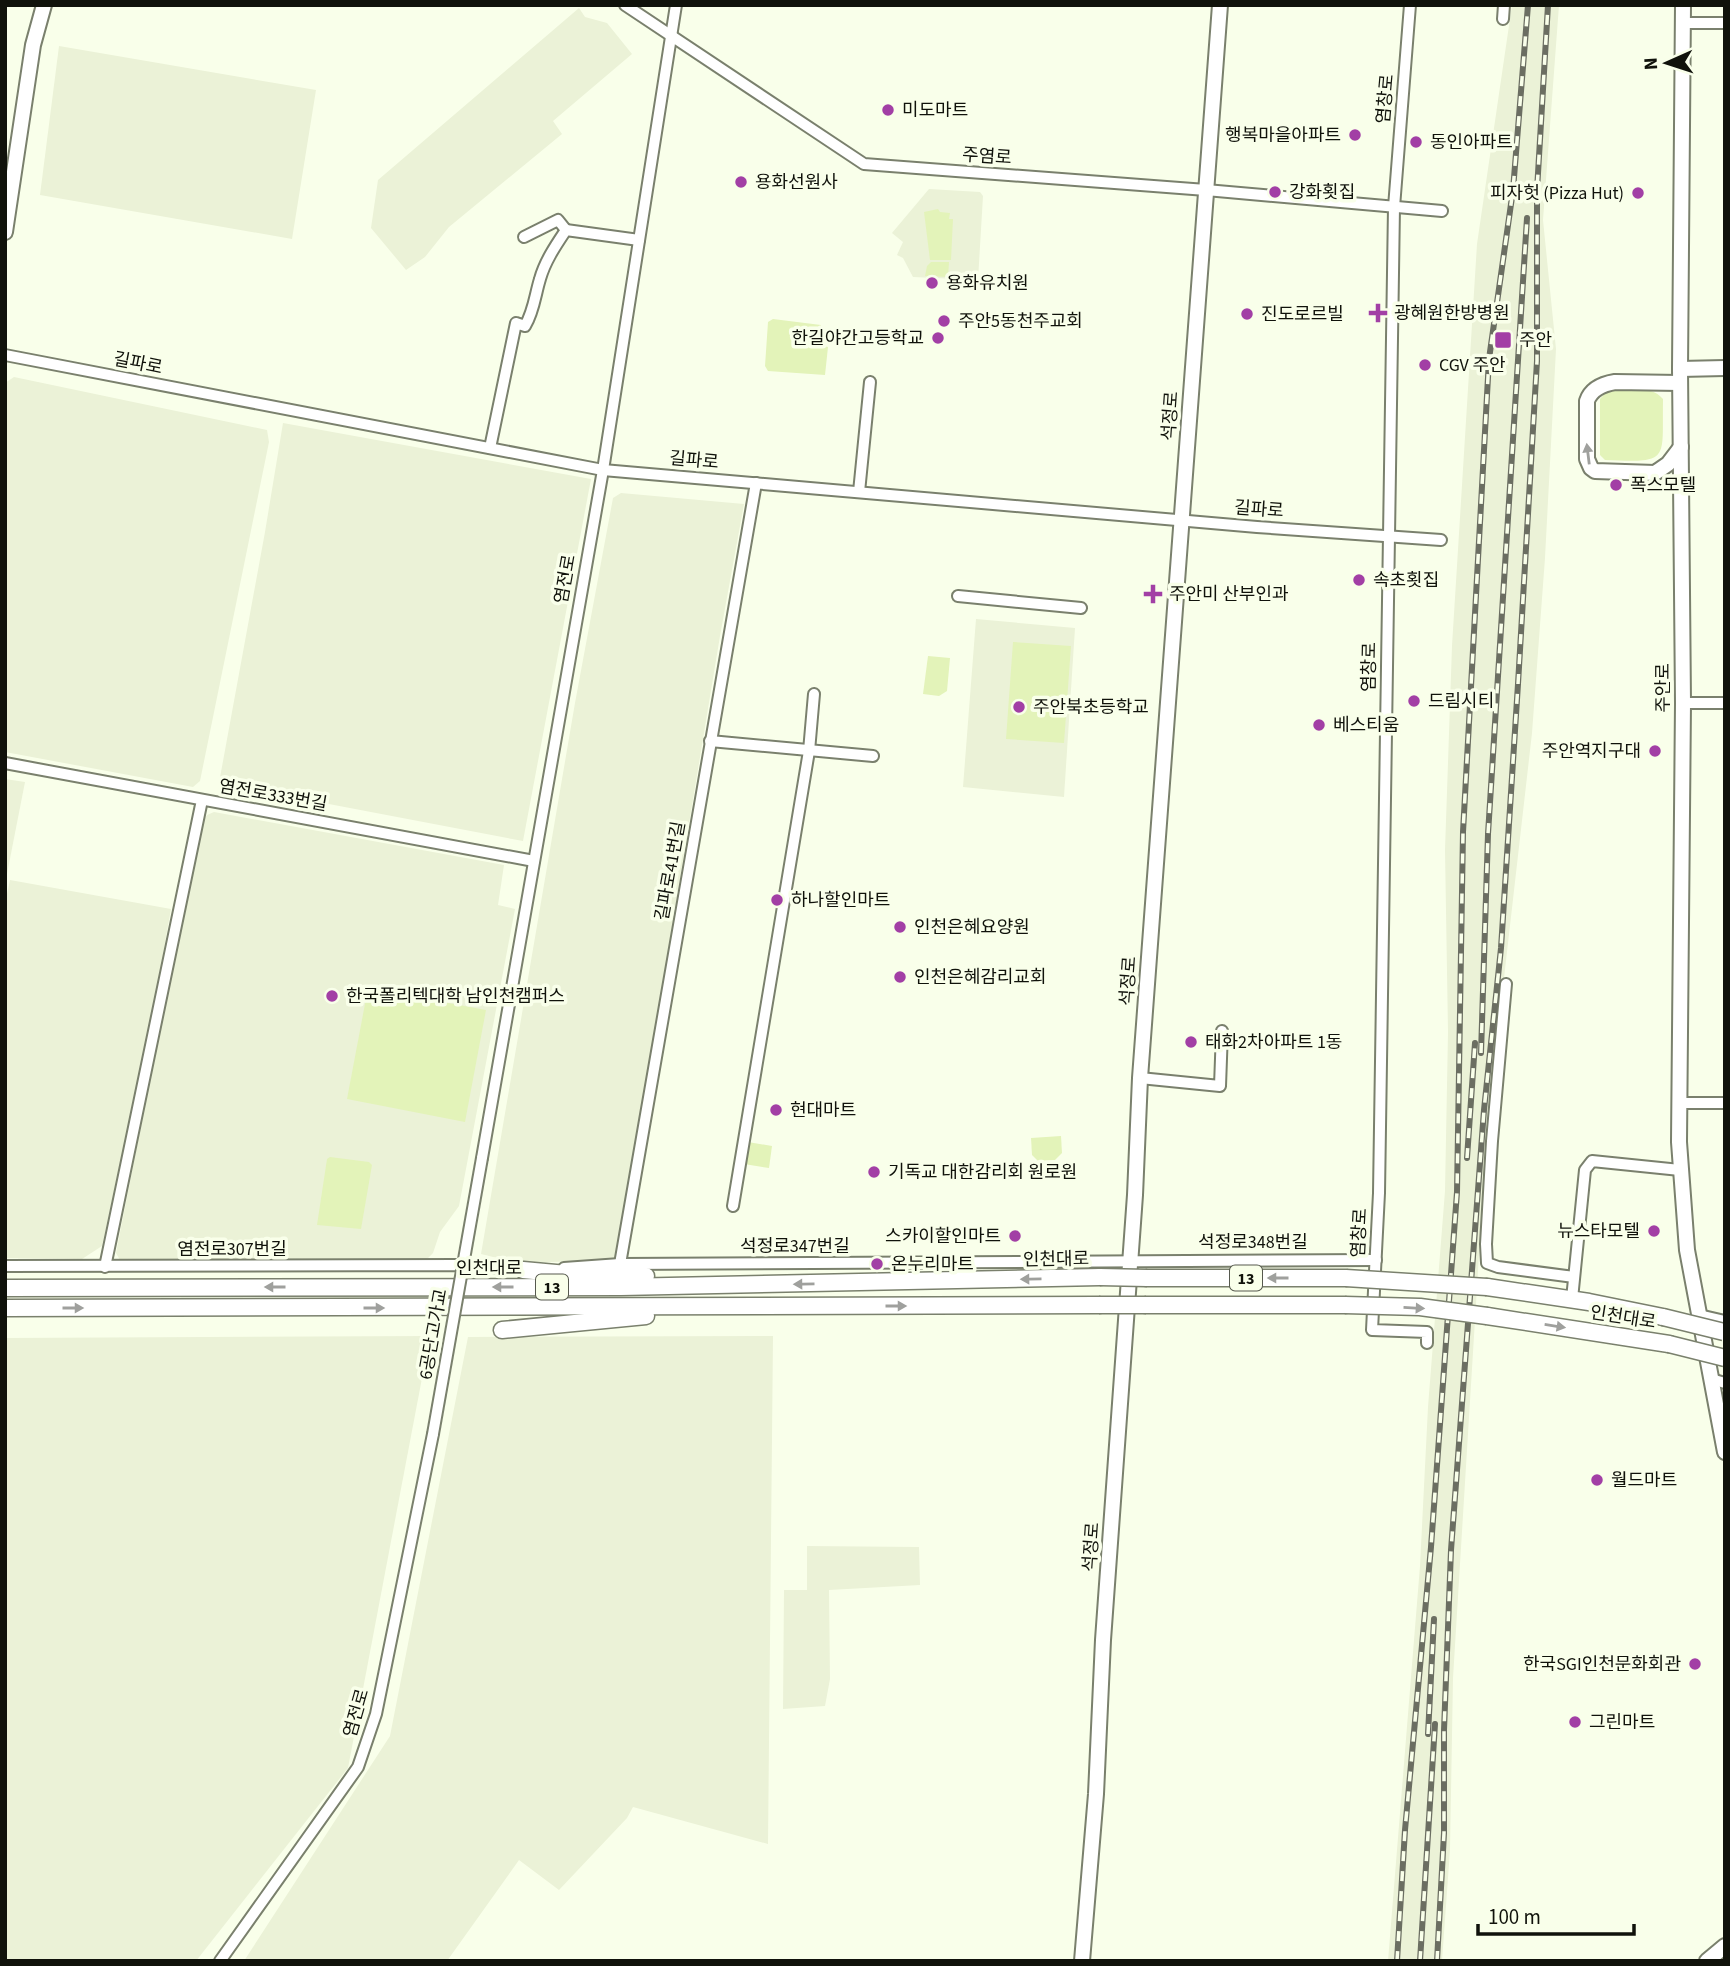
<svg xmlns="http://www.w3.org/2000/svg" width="1730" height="1966" font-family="'Source Sans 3','Noto Sans KR',sans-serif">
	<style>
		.built { fill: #ebf2d7 }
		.green { fill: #e3f3b9 }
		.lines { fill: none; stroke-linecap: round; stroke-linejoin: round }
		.minor-casing { stroke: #7a806d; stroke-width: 14 }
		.major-casing { stroke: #7a806d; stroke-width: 18 }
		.highway-casing { stroke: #7a806d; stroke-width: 19 }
		.minor { stroke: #fff; stroke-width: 10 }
		.major { stroke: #fff; stroke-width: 14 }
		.highway { stroke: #fff; stroke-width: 16 }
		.rail-casing { stroke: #6b6e62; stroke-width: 6 }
		.rail { stroke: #f9ffea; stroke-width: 3.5; stroke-dasharray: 10; stroke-linecap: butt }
		.minor-bridge-casing { stroke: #7a806d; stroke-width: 14; stroke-linecap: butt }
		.highway-bridge-casing { stroke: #7a806d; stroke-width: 19; stroke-linecap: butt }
		.minor-bridge { stroke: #fff; stroke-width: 10 }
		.highway-bridge { stroke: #fff; stroke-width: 16 }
		.oneway { fill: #9fa09d }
		.poi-dot { fill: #a23fa5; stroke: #f9ffea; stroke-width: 2.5 }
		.labels { text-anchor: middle; stroke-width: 7; stroke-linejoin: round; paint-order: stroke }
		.shield { fill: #f9ffea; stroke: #56594e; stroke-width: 2 }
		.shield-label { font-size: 16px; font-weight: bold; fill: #10120b }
		.street-label { font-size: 18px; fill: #10120b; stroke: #f9ffea }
		.poi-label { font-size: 18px; fill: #10120b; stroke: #f9ffea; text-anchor: start }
	</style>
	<rect width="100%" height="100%" fill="#f9ffea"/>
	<g class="built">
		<path d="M1512,5H1559L1543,220L1556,349L1545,558L1532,733L1491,1092L1481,1222L1453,1678L1450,1850L1442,1961H1388L1420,1566L1428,1407L1445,1191L1448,1032L1445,850L1452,646L1477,244Z"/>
		<path d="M579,8L585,17L607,23L632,54L553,121L562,134L449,227L425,257L406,270L371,228L378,180Z"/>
		<path d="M59,46L316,90L292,239L40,195Z"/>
		<path d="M929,189L980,192L983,196L978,280L913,277L903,258L897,255L903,242L892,233Z"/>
		<path d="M14,377L267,430L269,442L200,781L193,787L5,752V383Z"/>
		<path d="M283,423L591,479L523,841L219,783L265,532Z"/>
		<path d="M621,493L744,504L720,636L617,1260L517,1263L481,1254L575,703L613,498Z"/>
		<path d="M976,619L1075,628L1064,797L963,787Z"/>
		<path d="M5,779L25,782L6,879H5Z"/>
		<path d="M214,812L504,865L498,905L515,909L459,1206L440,1232L433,1253L427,1259L120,1260L116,1253L200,825L207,815Z"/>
		<path d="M10,880L171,909L151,1021L102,1246L82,1259L5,1258V903Z"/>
		<path d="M430,1336L348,1768L196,1961H5V1338Z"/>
		<path d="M773,1336L768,1844L633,1807L627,1818L559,1890L519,1860L447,1961H244L390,1736L468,1337Z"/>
		<path d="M807,1546L919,1547L920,1585L829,1590L830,1679L825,1706L783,1709L784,1590H807Z"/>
	</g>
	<g class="green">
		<path d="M938,209L940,212L950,213L949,219H953L951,260H930L924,212Z"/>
		<path d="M931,262H949L948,277L925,276L927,266Z"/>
		<path d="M773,319L821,325L819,345L828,347L825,375L768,371L765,366L768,322Z"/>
		<path d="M1614,389C1630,390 1652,385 1663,399C1662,461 1671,463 1605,460L1600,455V399L1607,391Z"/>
		<path d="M1013,642L1071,646L1064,743L1006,739Z"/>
		<path d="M928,656L950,658L947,691L939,696L923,694Z"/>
		<path d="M368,988L486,1010L465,1122L347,1099Z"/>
		<path d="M1061,1136L1062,1153L1055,1160L1038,1161L1032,1155L1031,1138Z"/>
		<path d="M748,1142L772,1146L769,1168L744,1164Z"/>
		<path d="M330,1157L369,1162L372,1165L361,1229L317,1225L327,1159Z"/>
	</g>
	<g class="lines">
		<defs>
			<g id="minor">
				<path d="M625,5L864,164L1206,190L1442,211"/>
				<path d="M1410,5L1394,207L1379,1193L1372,1330L1427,1332V1343"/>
				<path d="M1503,19L1504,5"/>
				<path d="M1682,23H1725"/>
				<path d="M524,237L558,220L566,230"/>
				<path d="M5,355L603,470L1257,527L1441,540"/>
				<path d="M490,448L516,323L525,326C534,311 535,295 540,279C545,261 556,245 566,230L639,240"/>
				<path d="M859,492L870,382"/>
				<path d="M958,596L1081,608"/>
				<path d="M1683,703H1725"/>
				<path d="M710,741L873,756"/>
				<path d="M5,763L534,861"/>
				<path d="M1506,984L1492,1141L1486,1244L1487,1263L1498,1267L1574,1277"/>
				<path d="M1140,1078L1220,1086L1222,1031"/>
				<path d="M1679,1103H1725"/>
				<path d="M482,1158L603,470L676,5"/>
				<path d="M733,1206L809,751L814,694"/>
				<path d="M620,1264L756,483"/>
				<path d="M5,1266L459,1265L527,1270"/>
				<path d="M105,1267L202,800"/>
				<path d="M564,1268L620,1264L1376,1260"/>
				<path d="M1572,1299L1585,1170L1592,1161L1680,1170"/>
				<path d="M1699,1315L1725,1321"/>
				<path d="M1711,1379L1725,1383"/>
				<path d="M220,1961L358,1767L376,1714L433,1434"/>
			</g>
			<g id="major">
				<path d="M1683,5L1680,369L1683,703L1679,1142L1687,1250L1725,1452"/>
				<path d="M5,232L33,45L44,5"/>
				<path d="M1680,369L1725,368"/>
				<path d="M1680,383L1615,382C1603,384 1591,389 1587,401V459L1591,468L1595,471L1655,473L1668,464L1681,447"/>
				<path d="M1082,1961L1096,1794L1103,1640L1135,1195L1140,1078L1220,5"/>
				<path d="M1707,1961L1725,1946"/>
			</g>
			<g id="highway">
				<path d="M523,1270L578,1275L646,1276"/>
				<path d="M1147,1278H1346"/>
				<path d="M1487,1287L1589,1302L1663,1317"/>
				<path d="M5,1288L621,1287L1100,1277"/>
				<path d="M1146,1305H1345"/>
				<path d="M5,1308L1099,1305"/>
				<path d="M1487,1316L1669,1344"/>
				<path d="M502,1330L646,1316"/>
			</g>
		</defs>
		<use href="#minor" class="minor-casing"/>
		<use href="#major" class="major-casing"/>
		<use href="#highway" class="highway-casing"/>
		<use href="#minor" class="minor"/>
		<use href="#major" class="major"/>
		<use href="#highway" class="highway"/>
		<defs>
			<g id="rail">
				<path d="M1481,1053L1488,834L1527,218"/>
				<path d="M1467,1158L1475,1043"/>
				<path d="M1428,1734L1434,1619"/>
				<path d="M1397,1961L1405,1830L1431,1547L1457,1192L1463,832L1489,359L1513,190L1528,5"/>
				<path d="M1420,1961L1435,1724"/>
				<path d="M1437,1961L1444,1833V1730L1451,1550L1484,1110L1501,948L1518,684L1537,361V190L1548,5"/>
			</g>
		</defs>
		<use href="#rail" class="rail-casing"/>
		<use href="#rail" class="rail"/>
		<defs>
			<path id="minor-bridge" d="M433,1434L482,1158"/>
			<g id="highway-bridge">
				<path d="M1100,1277L1147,1278"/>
				<path d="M1346,1278L1487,1287"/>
				<path d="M1099,1305H1146"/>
				<path d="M1345,1305L1420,1307L1487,1316"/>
				<path d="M1663,1317L1724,1332"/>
				<path d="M1669,1344L1725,1358"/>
			</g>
		</defs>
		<use href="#minor-bridge" class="minor-bridge-casing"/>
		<use href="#highway-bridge" class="highway-bridge-casing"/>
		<use href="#minor-bridge" class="minor-bridge"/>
		<use href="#highway-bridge" class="highway-bridge"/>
	</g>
	<defs><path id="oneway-solid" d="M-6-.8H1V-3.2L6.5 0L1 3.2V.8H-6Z" transform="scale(1.75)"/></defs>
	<g class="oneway">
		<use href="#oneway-solid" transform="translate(1588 454) rotate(-97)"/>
		<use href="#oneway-solid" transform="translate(1278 1278) rotate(-180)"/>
		<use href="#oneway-solid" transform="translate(1031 1279) rotate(179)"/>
		<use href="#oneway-solid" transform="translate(804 1284) rotate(179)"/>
		<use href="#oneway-solid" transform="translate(275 1287) rotate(180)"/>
		<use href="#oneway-solid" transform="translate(503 1287) rotate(180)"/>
		<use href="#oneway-solid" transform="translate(896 1306)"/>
		<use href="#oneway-solid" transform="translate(73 1308)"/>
		<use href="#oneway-solid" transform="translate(374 1308)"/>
		<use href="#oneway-solid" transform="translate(1414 1308) rotate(3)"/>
		<use href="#oneway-solid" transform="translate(1555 1326) rotate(9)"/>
	</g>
	<g class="poi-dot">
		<circle cx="888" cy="110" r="7"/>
		<circle cx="1355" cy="135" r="7"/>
		<circle cx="1416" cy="142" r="7"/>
		<circle cx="741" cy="182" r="7"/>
		<circle cx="1275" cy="192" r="7"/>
		<circle cx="1638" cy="193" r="7"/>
		<circle cx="932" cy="283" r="7"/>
		<path d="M1374.5 302.5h7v7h7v7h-7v7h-7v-7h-7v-7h7z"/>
		<circle cx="1247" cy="314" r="7"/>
		<circle cx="944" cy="321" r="7"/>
		<circle cx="938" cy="338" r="7"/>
		<rect x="1494" y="331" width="18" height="18" rx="3.5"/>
		<circle cx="1425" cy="365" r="7"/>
		<circle cx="1616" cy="485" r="7"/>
		<circle cx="1359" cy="580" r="7"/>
		<path d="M1149.5 583.5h7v7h7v7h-7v7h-7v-7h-7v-7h7z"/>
		<circle cx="1414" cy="701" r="7"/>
		<circle cx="1019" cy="707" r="7"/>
		<circle cx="1319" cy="725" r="7"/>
		<circle cx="1655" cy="751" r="7"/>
		<circle cx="777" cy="900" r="7"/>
		<circle cx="900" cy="927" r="7"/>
		<circle cx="900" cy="977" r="7"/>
		<circle cx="332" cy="996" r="7"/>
		<circle cx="1191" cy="1042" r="7"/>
		<circle cx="776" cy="1110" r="7"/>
		<circle cx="874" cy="1172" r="7"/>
		<circle cx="1654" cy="1231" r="7"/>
		<circle cx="1015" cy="1236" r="7"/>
		<circle cx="877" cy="1264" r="7"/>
		<circle cx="1597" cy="1480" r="7"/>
		<circle cx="1695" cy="1664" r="7"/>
		<circle cx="1575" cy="1722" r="7"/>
	</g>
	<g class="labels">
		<g class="shield">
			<rect x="1230" y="1265.5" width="32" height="25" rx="5"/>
			<rect x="536" y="1274.5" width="32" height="25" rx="5"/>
		</g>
		<g class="shield-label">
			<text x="1246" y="1284">13</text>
			<text x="552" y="1293">13</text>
		</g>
		<g class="street-label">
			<text transform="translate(1385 99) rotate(-85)" y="6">염창로</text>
			<text transform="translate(987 156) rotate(4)" y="6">주염로</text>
			<text transform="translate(138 363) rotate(11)" y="6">길파로</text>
			<text transform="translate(1170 416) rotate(-86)" y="6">석정로</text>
			<text transform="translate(694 460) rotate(5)" y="6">길파로</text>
			<text transform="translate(1259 509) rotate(4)" y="6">길파로</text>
			<text transform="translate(565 579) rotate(-80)" y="6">염전로</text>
			<text transform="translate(1369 667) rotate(-89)" y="6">염창로</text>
			<text transform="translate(1663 688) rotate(-90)" y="6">주안로</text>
			<text transform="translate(273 795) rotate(10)" y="6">염전로333번길</text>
			<text transform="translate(670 871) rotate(-80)" y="6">길파로41번길</text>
			<text transform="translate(1128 981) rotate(-86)" y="6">석정로</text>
			<text transform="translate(1359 1233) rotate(-87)" y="6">염창로</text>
			<text x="1253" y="1248">석정로348번길</text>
			<text x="795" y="1252">석정로347번길</text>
			<text x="232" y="1255">염전로307번길</text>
			<text transform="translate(1056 1259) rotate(-1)" y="6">인천대로</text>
			<text x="489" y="1274">인천대로</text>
			<text transform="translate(1623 1317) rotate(9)" y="6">인천대로</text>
			<text transform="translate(433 1334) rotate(-80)" y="6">6공단고가교</text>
			<text transform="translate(1091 1547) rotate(-86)" y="6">석정로</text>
			<text transform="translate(356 1713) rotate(-74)" y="6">염전로</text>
		</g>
		<g class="poi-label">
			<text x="902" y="116">미도마트</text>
			<text x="1341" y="141" text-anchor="end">행복마을아파트</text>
			<text x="1430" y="148">동인아파트</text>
			<text x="755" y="188">용화선원사</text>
			<text x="1289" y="198">강화횟집</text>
			<text x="1624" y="199" text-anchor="end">피자헛 (Pizza Hut)</text>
			<text x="946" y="289">용화유치원</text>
			<text x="1394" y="319">광혜원한방병원</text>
			<text x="1261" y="320">진도로르빌</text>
			<text x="958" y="327">주안5동천주교회</text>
			<text x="924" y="344" text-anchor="end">한길야간고등학교</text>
			<text x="1519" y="346">주안</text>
			<text x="1439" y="371">CGV 주안</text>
			<text x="1630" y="491">폭스모텔</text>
			<text x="1373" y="586">속초횟집</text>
			<text x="1169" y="600">주안미 산부인과</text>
			<text x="1428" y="707">드림시티</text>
			<text x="1033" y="713">주안북초등학교</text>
			<text x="1333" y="731">베스티움</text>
			<text x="1641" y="757" text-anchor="end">주안역지구대</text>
			<text x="791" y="906">하나할인마트</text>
			<text x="914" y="933">인천은혜요양원</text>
			<text x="914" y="983">인천은혜감리교회</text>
			<text x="346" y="1002">한국폴리텍대학 남인천캠퍼스</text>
			<text x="1205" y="1048">태화2차아파트 1동</text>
			<text x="790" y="1116">현대마트</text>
			<text x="888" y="1178">기독교 대한감리회 원로원</text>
			<text x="1640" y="1237" text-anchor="end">뉴스타모텔</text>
			<text x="1001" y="1242" text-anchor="end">스카이할인마트</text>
			<text x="891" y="1270">온누리마트</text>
			<text x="1611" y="1486">월드마트</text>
			<text x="1681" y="1670" text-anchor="end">한국SGI인천문화회관</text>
			<text x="1589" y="1728">그린마트</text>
		</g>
	</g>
	<rect width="1730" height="1966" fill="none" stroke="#10120b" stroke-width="14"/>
	<g transform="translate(1667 63) rotate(267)" stroke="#f9ffea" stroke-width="5" paint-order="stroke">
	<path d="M0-5L12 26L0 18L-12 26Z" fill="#10120b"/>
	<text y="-10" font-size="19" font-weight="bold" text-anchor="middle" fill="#10120b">N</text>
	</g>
	<path d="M1478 1924v10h156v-10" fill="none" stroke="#10120b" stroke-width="3.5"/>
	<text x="1488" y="1924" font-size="21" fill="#10120b" stroke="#f9ffea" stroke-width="5" paint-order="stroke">100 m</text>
</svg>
